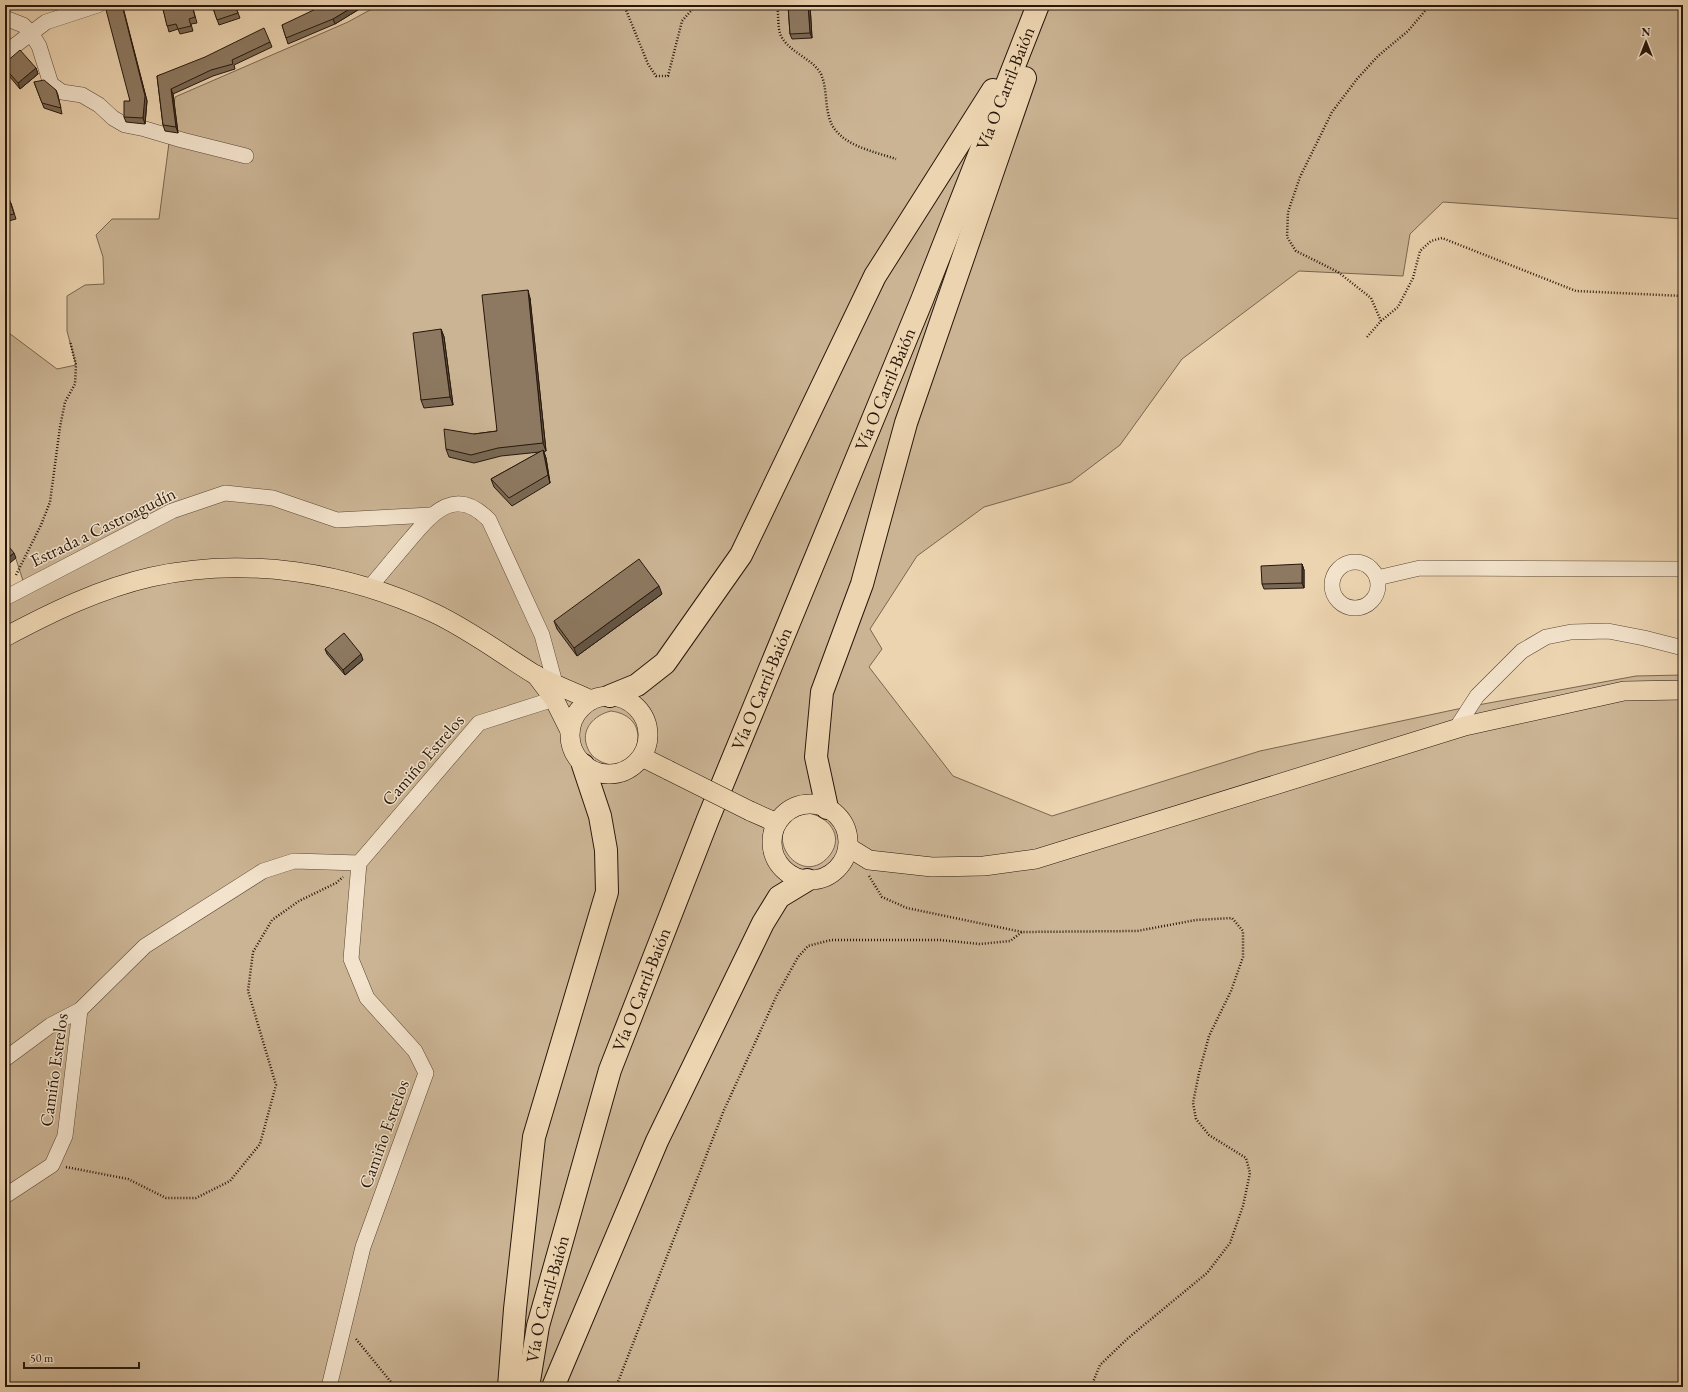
<svg xmlns="http://www.w3.org/2000/svg" width="1688" height="1392" font-family="'EB Garamond',serif">
	<style>
		.green { fill: #cbb494; stroke: #796650; fill-rule: evenodd }
		.lines { fill: none; stroke-linecap: round; stroke-linejoin: round }
		.minor-casing { stroke: #584635; stroke-width: 16 }
		.major-casing { stroke: #27170c; stroke-width: 20 }
		.highway-casing { stroke: #27170c; stroke-width: 24 }
		.path { stroke: #27170c; stroke-width: 2.5; stroke-dasharray: 1 2; stroke-linecap: butt }
		.minor { stroke: #f3e3cc; stroke-width: 15 }
		.major { stroke: #ecd4b0; stroke-width: 19 }
		.highway { stroke: #ecd4b0; stroke-width: 22 }
		.major-bridge-casing { stroke: #27170c; stroke-width: 20; stroke-linecap: butt }
		.major-bridge { stroke: #ecd4b0; stroke-width: 19 }
		.wall { fill: #796853; stroke: #27170c }
		.shaded-wall { fill: #635544; stroke: #27170c }
		.building { fill: #8d7961; stroke: #27170c }
		.labels { text-anchor: middle; stroke-width: 3; stroke-linejoin: round; paint-order: stroke }
		.street-label { font-size: 18px; fill: #27170c; stroke: #f3e3cc }
	</style>
	<rect width="100%" height="100%" fill="#ecd4b0"/>
	<filter id="stains"><feTurbulence type="fractalNoise" baseFrequency=".005" numOctaves="4"/><feColorMatrix values="0 0 0 0 .2 0 0 0 0 .09 0 0 0 0 .02 0 0 0 .5 -.17"/></filter>
	<radialGradient id="worn" r=".72"><stop offset=".6" stop-color="#630" stop-opacity="0"/><stop offset="1" stop-color="#630" stop-opacity=".3"/></radialGradient>
	<path class="green" d="M379,5H1683V219L1443,202L1410,234L1403,276L1299,271L1182,359L1120,445L1071,482L984,507L917,556L870,629L882,649L869,667L953,776L1052,816L1260,751L1467,707L1636,676L1683,675V1387H5V598L25,587L16,559L5,545V330L57,369L76,365L67,331V296L85,285L104,284L103,257L96,235L112,219H159L175,97L348,22ZM611,711C657,717 637,776 604,763C597,760 591,756 588,749C579,730 594,715 611,711ZM808,813C827,816 845,835 830,855C799,894 753,824 808,813Z"/>
	<g class="lines">
		<defs>
			<g id="minor">
				<path d="M5,18L23,25L31,33L39,46L51,84L62,92L82,95L99,105L113,118L125,125L145,129L182,140L246,156"/>
				<path d="M5,53L46,22L98,5"/>
				<circle cx="1355" cy="585" r="23"/>
				<path d="M1377,578L1420,568L1683,569"/>
				<path d="M369,588C382,573 394,558 407,543C431,515 454,484 489,520L542,635L555,683"/>
				<path d="M5,598L172,511L225,493L273,498L337,520L431,515"/>
				<path d="M1455,730L1477,696L1522,651L1546,637L1571,632L1608,631L1644,638L1683,648"/>
				<path d="M5,1059L51,1025L80,1010"/>
				<path d="M5,1196L52,1165L65,1136L80,1010L145,946L263,871L294,861L359,863"/>
				<path d="M329,1387L363,1247L426,1073L415,1051L367,998L351,959L359,863L479,723L554,699"/>
			</g>
			<g id="major">
				<path d="M5,637C52,612 99,589 151,577C246,556 347,572 434,613C470,630 500,653 534,674C552,684 572,691 591,700"/>
				<path d="M536,675L554,699L570,731"/>
				<circle cx="609" cy="735" r="39"/>
				<path d="M642,757L668,770"/>
				<circle cx="810" cy="842" r="38"/>
				<path d="M750,811L777,823"/>
				<path d="M848,847L869,860L932,867L984,866L1036,859L1465,726L1624,691L1683,690"/>
			</g>
			<g id="highway">
				<path d="M610,696L637,685L665,663L741,555L875,276L993,90"/>
				<path d="M827,808L816,757L822,692L862,584L906,423L1025,78"/>
				<path d="M509,1387L515,1309L534,1137L607,892L606,850L600,816L583,765"/>
				<path id="s1" d="M528,1387L538,1326L610,1070L708,819L922,300L1038,5"/>
				<path d="M553,1387L657,1141L763,923L779,897L807,880"/>
			</g>
		</defs>
		<use href="#minor" class="minor-casing"/>
		<use href="#major" class="major-casing"/>
		<use href="#highway" class="highway-casing"/>
		<g class="path">
			<path d="M624,5L648,64L656,76H668L682,21L696,5"/>
			<path d="M777,5C779,14 777,27 781,36C790,53 812,58 821,74C827,88 825,103 829,117C836,145 873,151 896,159"/>
			<path d="M1381,321L1371,298L1338,272L1296,251L1287,237L1288,212L1300,177L1332,112L1357,79L1378,56L1408,31L1430,5"/>
			<path d="M1367,337L1381,321L1398,307L1413,278L1420,251L1431,241L1442,238L1576,291L1683,296"/>
			<path d="M16,575L41,525L50,502L60,427L65,402L75,384L76,365L70,341"/>
			<path d="M869,876L882,897L907,908L1022,932L1137,931L1196,920L1232,918L1243,931V957L1231,991L1209,1036L1199,1073L1193,1103L1196,1119L1209,1135L1246,1158L1250,1173L1243,1206L1230,1243L1207,1273L1127,1339L1100,1365L1091,1387"/>
			<path d="M66,1167L128,1179L166,1198H196L230,1181L260,1144L276,1085L248,991L253,952L272,920L299,901L336,883L343,877"/>
			<path d="M356,1339L395,1387"/>
			<path d="M616,1387L724,1110L777,995L798,957L808,946L831,940H940L980,944L1010,941L1022,932"/>
			<path d="M1292,1387L1299,1384L1308,1387"/>
		</g>
		<use href="#minor" class="minor"/>
		<use href="#major" class="major"/>
		<use href="#highway" class="highway"/>
		<defs>
			<path id="major-bridge" d="M668,770L750,811"/>
		</defs>
		<use href="#major-bridge" class="major-bridge-casing"/>
		<use href="#major-bridge" class="major-bridge"/>
	</g>
	<g class="wall">
		<path d="M162,5H192L197,23L191,24L193,31L180,34L178,29L169,32Z"/>
		<path d="M212,5H235L240,18L219,25Z"/>
		<path d="M329,5H366L335,24L288,44L282,25L324,10Z"/>
		<path d="M788,5H810L812,38L792,39L790,34Z"/>
		<path d="M123,7L147,101L145,124L126,122L124,117L130,101Z"/>
		<path d="M270,42L272,47L234,65L235,69L213,76L173,94L178,133L165,131L163,125L157,76Z"/>
		<path d="M5,63L36,68L38,74L20,89L5,71Z"/>
		<path d="M34,82L56,90L58,95L62,114L44,108Z"/>
		<path d="M5,199L11,203L16,219L5,222Z"/>
		<path d="M530,298L546,451L544,452L546,458L550,483L512,506L494,487L491,479L540,452L501,456L474,463L449,457L446,449L474,434L497,431Z"/>
		<path d="M441,329L444,337L453,405L424,408L421,400Z"/>
		<path d="M1302,564L1304,570V588L1264,589L1262,584Z"/>
		<path d="M662,594L577,656L557,629L554,621Z"/>
		<path d="M325,649L363,660L345,675L327,654Z"/>
	</g>
	<g class="shaded-wall">
		<path d="M122,5L147,101L145,124L143,118Z"/>
		<path d="M356,5H366L335,24L333,19Z"/>
		<path d="M808,5H810L812,38L810,33Z"/>
		<path d="M36,68L38,74L20,89L18,83Z"/>
		<path d="M171,89L173,94L178,133L176,127Z"/>
		<path d="M528,290L530,298L546,451L543,443Z"/>
		<path d="M441,329L444,337L453,405L450,397Z"/>
		<path d="M543,450L546,458L550,483L548,475Z"/>
		<path d="M14,553L16,558L5,567V560Z"/>
		<path d="M1302,564L1304,570V588L1302,583Z"/>
		<path d="M659,586L662,594L577,656L574,648Z"/>
		<path d="M361,654L363,660L345,675L343,670Z"/>
	</g>
	<g class="building">
		<path d="M108,5H122L145,96L143,118L124,117V101H130L105,6Z"/>
		<path d="M162,5H192L195,17L189,19L191,26L178,29L176,24L167,26Z"/>
		<path d="M212,5H235L238,13L217,20Z"/>
		<path d="M329,5H356L333,19L286,38L282,25L320,7L324,10Z"/>
		<path d="M788,5H808L810,33L790,34Z"/>
		<path d="M264,28L270,42L232,60L233,64L211,70L171,89L176,127L163,125L157,76L205,57Z"/>
		<path d="M20,50L36,68L18,83L5,68V63Z"/>
		<path d="M44,80L56,90L61,108L42,103L34,82Z"/>
		<path d="M9,198L14,214L5,216V199Z"/>
		<path d="M528,290L543,443L498,448L471,455L446,449L444,429L474,434L497,431L482,295Z"/>
		<path d="M441,329L450,397L421,400L413,333Z"/>
		<path d="M543,450L548,475L509,498L491,479Z"/>
		<path d="M5,542L14,553L5,560Z"/>
		<path d="M639,559L659,586L574,648L554,621Z"/>
		<path d="M1302,564V583L1262,584L1261,566Z"/>
		<path d="M344,633L361,654L343,670L325,649Z"/>
	</g>
	<g class="labels">
		<g class="street-label">
			<text dy="6" stroke="none"><textPath href="#s1" startOffset="1386">Vía O Carril-Baión</textPath></text>
			<text dy="6" stroke="none"><textPath href="#s1" startOffset="1062">Vía O Carril-Baión</textPath></text>
			<text transform="translate(103 527) rotate(-26)" y="6">Estrada a Castroagudín</text>
			<text dy="6" stroke="none"><textPath href="#s1" startOffset="738">Vía O Carril-Baión</textPath></text>
			<text transform="translate(423 760) rotate(-49)" y="6">Camiño Estrelos</text>
			<text dy="6" stroke="none"><textPath href="#s1" startOffset="414">Vía O Carril-Baión</textPath></text>
			<text transform="translate(54 1070) rotate(-82)" y="6">Camiño Estrelos</text>
			<text transform="translate(384 1134) rotate(-70)" y="6">Camiño Estrelos</text>
			<text dy="6" stroke="none"><textPath href="#s1" startOffset="90">Vía O Carril-Baión</textPath></text>
		</g>
	</g>
	<rect width="1688" height="1392" fill="none" stroke="#ecd4b0" stroke-width="20"/>
	<rect x="6" y="6" width="1676" height="1380" fill="none" stroke="#27170c" stroke-width="2"/>
	<rect x="10" y="10" width="1668" height="1372" fill="none" stroke="#27170c"/>
	<g transform="translate(1646 42)" stroke="#f3e3cc" stroke-width="3" paint-order="stroke">
	<path d="M0-3L7 15L0 10L-7 15Z" fill="#27170c"/>
	<text y="-6" font-size="11" font-weight="bold" text-anchor="middle" fill="#27170c">N</text>
	</g>
	<path d="M24 1362v6h115v-6" fill="none" stroke="#27170c" stroke-width="2"/>
	<text x="30" y="1362" font-size="12" fill="#27170c" stroke="#f3e3cc" stroke-width="3" paint-order="stroke">50 m</text>
	<rect width="100%" height="100%" filter="url(#stains)"/>
	<rect width="100%" height="100%" fill="url(#worn)"/>
</svg>
